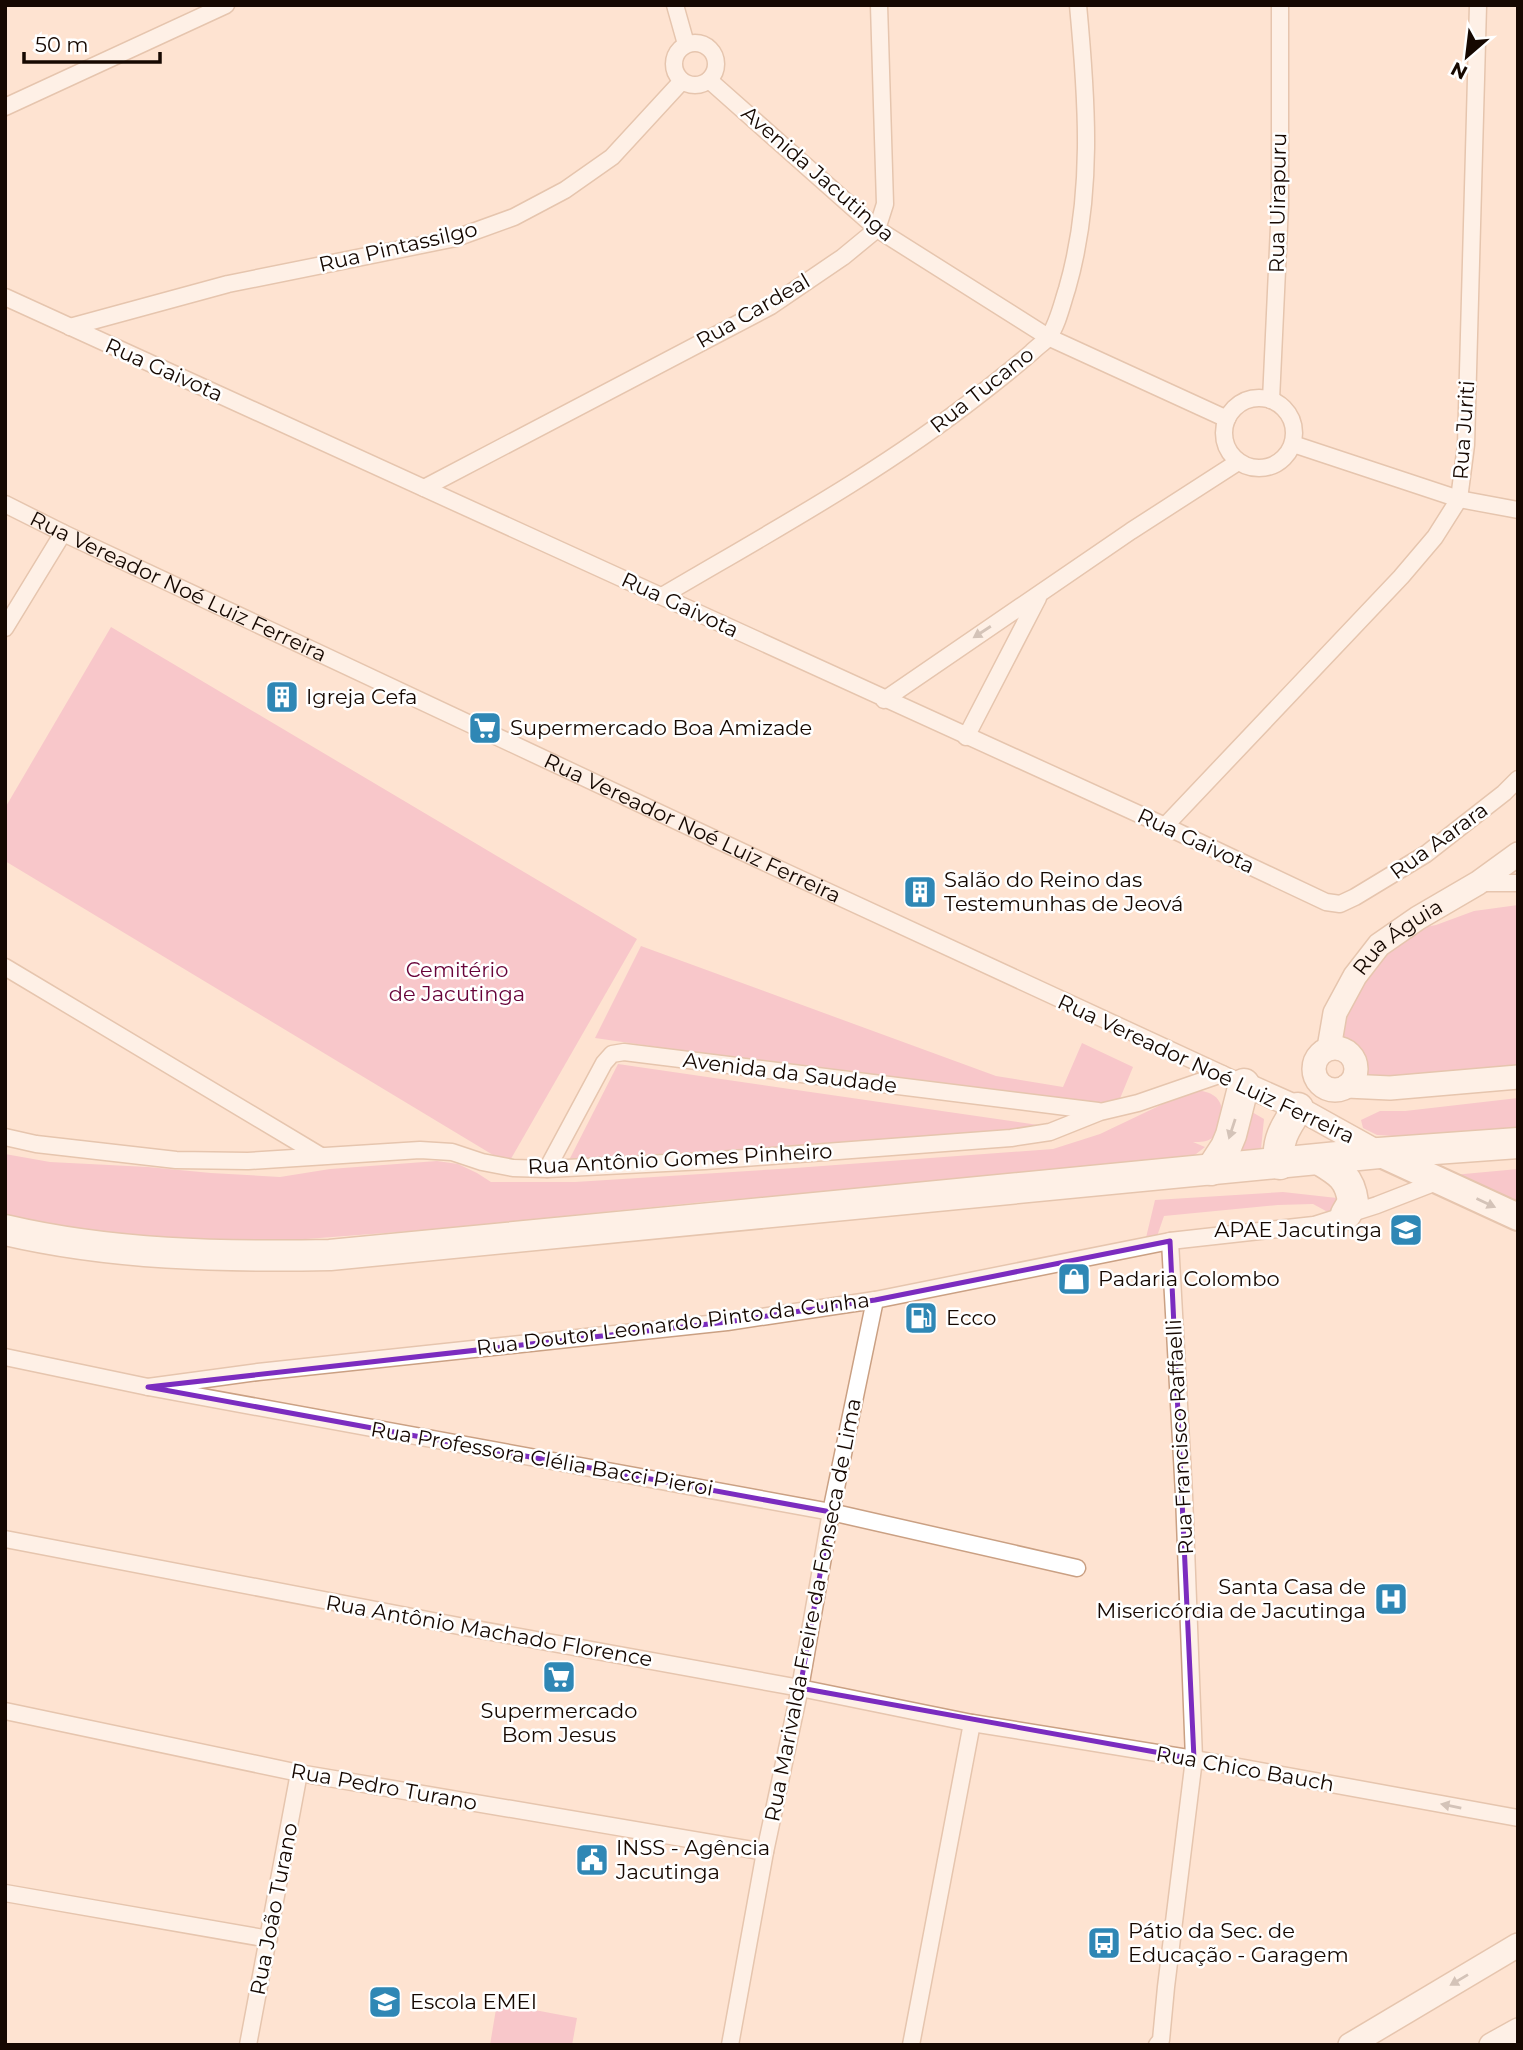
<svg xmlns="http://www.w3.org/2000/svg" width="1523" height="2050" font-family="Montserrat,sans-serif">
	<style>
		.green { fill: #f1a5c0 }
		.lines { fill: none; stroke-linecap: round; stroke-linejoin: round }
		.street-casing { stroke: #caa083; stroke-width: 19 }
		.secondary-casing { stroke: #caa083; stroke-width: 26 }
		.primary-casing { stroke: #caa083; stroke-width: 30 }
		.highway-casing { stroke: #caa083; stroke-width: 33 }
		.street { stroke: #fff; stroke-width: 16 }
		.secondary { stroke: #fff; stroke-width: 23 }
		.primary { stroke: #fff; stroke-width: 26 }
		.highway { stroke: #fff; stroke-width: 30 }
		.oneway { fill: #a29c99 }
		.marked { fill: none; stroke: #7b2cbf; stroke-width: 5; stroke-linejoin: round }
		.labels { text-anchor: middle; stroke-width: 5; stroke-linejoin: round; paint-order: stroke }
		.street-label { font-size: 21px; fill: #160801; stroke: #fff }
		.poi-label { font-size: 21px; fill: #160801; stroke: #fff; text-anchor: start }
		.park-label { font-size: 21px; fill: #670339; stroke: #fff }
	</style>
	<rect width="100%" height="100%" fill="#fee3d1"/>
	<g class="green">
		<path d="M111,627L637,939L508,1164L5,861V808Z"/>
		<path d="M1518,905V1073L1368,1083L1359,1075L1348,1061L1341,1048L1338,1036L1361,977L1390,950L1420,928L1436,925L1474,911Z"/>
		<path d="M641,946L996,1076L1063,1087L1082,1043L1133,1067L1114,1113L595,1038Z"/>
		<path d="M618,1064L1059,1128L566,1166Z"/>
		<path d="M1197,1090C1217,1093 1224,1101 1222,1121C1220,1137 1209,1143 1193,1142L1205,1147L1191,1158L1126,1162L904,1186L713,1201L425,1230L306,1239L249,1242L161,1237L59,1229L5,1217V1154L50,1162L148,1167L211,1173L280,1177L330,1169L437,1161L458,1164L477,1173L491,1182H575L795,1168L1053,1149L1100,1134L1186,1093Z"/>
		<path d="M1518,1098V1133L1410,1137L1377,1135L1363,1128L1361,1120L1380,1111H1405Z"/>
		<path d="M1245,1108L1264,1119L1260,1159L1235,1156Z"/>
		<path d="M1518,1169V1211L1453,1175Z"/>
		<path d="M1283,1192L1337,1198L1339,1206L1337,1217L1313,1204L1278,1205L1164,1216L1154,1245L1144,1246L1155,1200Z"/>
		<path d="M497,2003L577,2018L572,2045H490Z"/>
	</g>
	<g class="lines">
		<defs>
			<g id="street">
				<path d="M675,5L686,44"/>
				<circle cx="695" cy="64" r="21"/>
				<path d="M709,80L877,229L1048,337L1227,419"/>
				<path d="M5,107L226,5"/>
				<path d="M5,297L1165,826L1326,902L1340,904L1355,897L1426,854L1504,793L1518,779"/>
				<path d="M70,327L228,284L456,238L514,217L565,190L612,157L682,81"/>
				<circle cx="1259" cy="433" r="35"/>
				<path d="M1271,400L1280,205V5"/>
				<path d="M1293,444L1459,499L1518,510"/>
				<path d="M424,488L771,306L843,257L877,229L885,204L879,5"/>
				<path id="s1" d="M5,504L63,533L781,870L1244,1084"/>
				<path d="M662,596C769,533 881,472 979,395C997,381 1015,367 1032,352C1037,347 1043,343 1048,338C1058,324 1062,304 1067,289C1094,196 1087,100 1078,5"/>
				<path d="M5,628L63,533"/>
				<path d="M884,700L1131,531L1238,462"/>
				<path d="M966,737L1038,598"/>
				<path d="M1165,826L1401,577L1435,537L1459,499L1466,445L1478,5"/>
				<path d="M1478,883H1518"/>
				<path d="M5,967L321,1156"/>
				<path d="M5,1137L36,1144L176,1160L248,1161L420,1150L452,1152L482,1162L513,1168L547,1169L705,1161L1011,1138L1050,1132L1100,1112L1138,1103L1222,1074"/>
				<path d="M547,1169L604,1063L612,1054L624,1052L1098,1111"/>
				<path d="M5,1357L148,1387L831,1512L1077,1568"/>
				<path d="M148,1387L258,1372L727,1322L875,1300L1170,1241L1314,1225L1377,1205L1439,1181"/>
				<path d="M5,1539L459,1626L800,1688L972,1723L1194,1759L1518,1818"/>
				<path d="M5,1711L299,1773L765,1852"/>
				<path d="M5,1893L269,1939"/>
				<path d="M248,2045L299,1773"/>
				<path d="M730,2045L765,1852L800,1688L831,1512L875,1300"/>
				<path d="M911,2045L972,1723"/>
				<path d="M1157,2045L1161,2040L1166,1987L1194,1759L1184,1495L1170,1241"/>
			</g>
			<g id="secondary">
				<circle cx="1335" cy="1069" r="21"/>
				<path id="s2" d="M1329,1048L1335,1013L1355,976L1379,945L1418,918L1478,883L1518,854"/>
				<path d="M1244,1084L1298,1108L1379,1153"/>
				<path d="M1347,1086L1390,1088L1518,1077"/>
				<path d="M1350,2045L1518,1945"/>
				<path d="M1491,2045L1518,2030"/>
			</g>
			<path id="primary" d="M1379,1153L1518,1217"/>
			<g id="highway">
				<path d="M1320,1160C1340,1172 1350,1178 1353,1202L1346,1214"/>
				<path d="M1280,1164C1275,1142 1286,1126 1298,1108"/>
				<path d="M1211,1170L1226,1147L1231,1135L1244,1084"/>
				<path d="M5,1230C112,1255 221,1257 330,1255L1379,1153L1518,1143"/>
			</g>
		</defs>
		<use href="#street" class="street-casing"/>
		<use href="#secondary" class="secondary-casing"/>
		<use href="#primary" class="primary-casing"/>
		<use href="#highway" class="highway-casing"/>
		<use href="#street" class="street"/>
		<use href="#secondary" class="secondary"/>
		<use href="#primary" class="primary"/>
		<use href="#highway" class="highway"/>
	</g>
	<defs><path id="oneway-solid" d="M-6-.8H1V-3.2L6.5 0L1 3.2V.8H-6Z" transform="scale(1.75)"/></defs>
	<g class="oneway">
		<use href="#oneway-solid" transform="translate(982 632) rotate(147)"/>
		<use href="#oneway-solid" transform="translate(1232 1129) rotate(108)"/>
		<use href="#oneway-solid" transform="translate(1486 1203) rotate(25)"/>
		<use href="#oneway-solid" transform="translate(1451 1806) rotate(-169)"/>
		<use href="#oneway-solid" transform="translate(1459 1980) rotate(149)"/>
	</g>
	<path d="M0 0H1523V2050H0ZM1170,1241L1194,1759L800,1688L831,1512L148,1387L727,1322L875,1300Z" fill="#fee3d1" fill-opacity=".55" fill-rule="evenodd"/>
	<path class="marked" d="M1170,1241L1194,1759L800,1688L831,1512L148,1387L727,1322L875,1300Z"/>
	<defs>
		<symbol id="building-square" viewBox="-11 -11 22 22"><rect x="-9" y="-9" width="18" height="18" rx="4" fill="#2f87b5" stroke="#fff"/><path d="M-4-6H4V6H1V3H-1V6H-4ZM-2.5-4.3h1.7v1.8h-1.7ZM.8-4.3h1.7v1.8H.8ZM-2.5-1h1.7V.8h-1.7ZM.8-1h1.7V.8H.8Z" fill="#fff"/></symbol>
		<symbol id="supermarket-square" viewBox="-11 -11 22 22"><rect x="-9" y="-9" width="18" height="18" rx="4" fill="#2f87b5" stroke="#fff"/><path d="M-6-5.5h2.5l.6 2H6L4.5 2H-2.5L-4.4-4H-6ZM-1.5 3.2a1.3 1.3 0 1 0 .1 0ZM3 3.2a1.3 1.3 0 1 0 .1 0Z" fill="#fff"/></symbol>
		<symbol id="school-square" viewBox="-11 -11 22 22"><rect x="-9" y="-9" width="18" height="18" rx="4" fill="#2f87b5" stroke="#fff"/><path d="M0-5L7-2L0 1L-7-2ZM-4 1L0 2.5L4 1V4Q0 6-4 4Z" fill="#fff"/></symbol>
		<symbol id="shop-square" viewBox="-11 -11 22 22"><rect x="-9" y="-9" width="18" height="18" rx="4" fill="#2f87b5" stroke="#fff"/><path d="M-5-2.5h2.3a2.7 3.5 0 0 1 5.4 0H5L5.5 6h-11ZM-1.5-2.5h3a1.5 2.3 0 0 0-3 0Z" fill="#fff"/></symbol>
		<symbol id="fuel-square" viewBox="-11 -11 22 22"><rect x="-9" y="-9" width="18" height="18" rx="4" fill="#2f87b5" stroke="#fff"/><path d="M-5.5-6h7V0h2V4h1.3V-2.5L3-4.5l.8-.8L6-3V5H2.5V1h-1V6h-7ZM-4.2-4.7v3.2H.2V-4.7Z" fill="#fff"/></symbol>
		<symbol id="hospital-square" viewBox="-11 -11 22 22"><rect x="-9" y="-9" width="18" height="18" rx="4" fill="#2f87b5" stroke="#fff"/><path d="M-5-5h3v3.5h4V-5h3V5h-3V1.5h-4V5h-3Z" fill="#fff"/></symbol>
		<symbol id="civic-square" viewBox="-11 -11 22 22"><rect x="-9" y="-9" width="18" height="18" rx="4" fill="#2f87b5" stroke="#fff"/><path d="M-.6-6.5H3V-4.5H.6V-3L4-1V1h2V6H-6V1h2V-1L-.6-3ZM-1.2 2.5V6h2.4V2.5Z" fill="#fff"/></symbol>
		<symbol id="bus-square" viewBox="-11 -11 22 22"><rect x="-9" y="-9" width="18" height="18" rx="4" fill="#2f87b5" stroke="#fff"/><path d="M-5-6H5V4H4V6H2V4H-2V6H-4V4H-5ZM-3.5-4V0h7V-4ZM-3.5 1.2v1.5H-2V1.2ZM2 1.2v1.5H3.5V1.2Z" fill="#fff"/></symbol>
	</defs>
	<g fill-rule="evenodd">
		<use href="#building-square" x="263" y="678" width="38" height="38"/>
		<use href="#supermarket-square" x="466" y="709" width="38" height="38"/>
		<use href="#building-square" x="901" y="873" width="38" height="38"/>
		<use href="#school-square" x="1387" y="1211" width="38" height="38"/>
		<use href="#shop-square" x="1055" y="1260" width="38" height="38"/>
		<use href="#fuel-square" x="902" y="1299" width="38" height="38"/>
		<use href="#hospital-square" x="1372" y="1580" width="38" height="38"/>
		<use href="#supermarket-square" x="540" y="1658" width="38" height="38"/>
		<use href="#civic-square" x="573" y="1841" width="38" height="38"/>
		<use href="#bus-square" x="1085" y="1924" width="38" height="38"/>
		<use href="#school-square" x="366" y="1983" width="38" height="38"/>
	</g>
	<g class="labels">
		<g class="street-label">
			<text transform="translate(818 174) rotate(41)" y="7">Avenida Jacutinga</text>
			<text transform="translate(1278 203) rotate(-89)" y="7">Rua Uirapuru</text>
			<text transform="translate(398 247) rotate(-13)" y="7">Rua Pintassilgo</text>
			<text transform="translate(753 311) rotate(-30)" y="7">Rua Cardeal</text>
			<text transform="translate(164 370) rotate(24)" y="7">Rua Gaivota</text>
			<text transform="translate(982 390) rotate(-38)" y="7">Rua Tucano</text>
			<text transform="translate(1464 430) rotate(-86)" y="7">Rua Juriti</text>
			<text dy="7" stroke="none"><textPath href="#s1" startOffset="192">Rua Vereador Noé Luiz Ferreira</textPath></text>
			<text transform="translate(680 605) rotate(25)" y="7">Rua Gaivota</text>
			<text dy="7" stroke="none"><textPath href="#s1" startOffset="760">Rua Vereador Noé Luiz Ferreira</textPath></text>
			<text transform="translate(1196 841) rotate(25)" y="7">Rua Gaivota</text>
			<text transform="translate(1439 841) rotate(-36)" y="7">Rua Aarara</text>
			<text dy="7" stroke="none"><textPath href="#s2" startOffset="136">Rua Águia</textPath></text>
			<text transform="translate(1206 1069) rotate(25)" y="7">Rua Vereador Noé Luiz Ferreira</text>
			<text transform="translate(790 1073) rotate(7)" y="7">Avenida da Saudade</text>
			<text transform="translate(680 1159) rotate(-3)" y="7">Rua Antônio Gomes Pinheiro</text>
			<text transform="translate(673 1324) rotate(-7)" y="7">Rua Doutor Leonardo Pinto da Cunha</text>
			<text transform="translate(1180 1437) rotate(-93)" y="7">Rua Francisco Raffaelli</text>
			<text transform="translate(542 1459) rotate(10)" y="7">Rua Professora Clélia Bacci Pieroi</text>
			<text transform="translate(813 1610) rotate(-79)" y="7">Rua Marivalda Freire da Fonseca de Lima</text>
			<text transform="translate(489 1631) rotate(10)" y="7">Rua Antônio Machado Florence</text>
			<text transform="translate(1245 1769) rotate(10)" y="7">Rua Chico Bauch</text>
			<text transform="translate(384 1787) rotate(10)" y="7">Rua Pedro Turano</text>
			<text transform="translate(274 1909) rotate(-79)" y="7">Rua João Turano</text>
		</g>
		<g class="poi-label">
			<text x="306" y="704">Igreja Cefa</text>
			<text x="510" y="735">Supermercado Boa Amizade</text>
			<text x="944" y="887">Salão do Reino das<tspan x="944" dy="24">Testemunhas de Jeová</tspan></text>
			<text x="1382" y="1237" text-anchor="end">APAE Jacutinga</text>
			<text x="1098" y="1286">Padaria Colombo</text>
			<text x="946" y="1325">Ecco</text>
			<text x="1366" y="1594" text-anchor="end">Santa Casa de<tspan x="1366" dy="24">Misericórdia de Jacutinga</tspan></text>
			<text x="559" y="1718" text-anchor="middle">Supermercado<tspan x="559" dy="24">Bom Jesus</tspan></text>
			<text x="616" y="1855">INSS - Agência<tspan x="616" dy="24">Jacutinga</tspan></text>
			<text x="1128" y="1938">Pátio da Sec. de<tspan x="1128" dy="24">Educação - Garagem</tspan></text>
			<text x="410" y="2009">Escola EMEI</text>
		</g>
		<g class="park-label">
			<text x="457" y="977">Cemitério<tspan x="457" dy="24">de Jacutinga</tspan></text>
		</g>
	</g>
	<rect width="1523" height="2050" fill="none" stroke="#160801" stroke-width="14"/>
	<g transform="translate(1467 56) rotate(208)" stroke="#ffffff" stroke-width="5" paint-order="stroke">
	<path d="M0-5L12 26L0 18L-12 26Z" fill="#160801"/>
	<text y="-10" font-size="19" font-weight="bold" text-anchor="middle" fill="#160801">N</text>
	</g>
	<path d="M24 52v10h136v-10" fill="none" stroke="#160801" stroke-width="3.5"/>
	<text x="35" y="52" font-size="21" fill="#160801" stroke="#ffffff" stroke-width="5" paint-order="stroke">50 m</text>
</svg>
